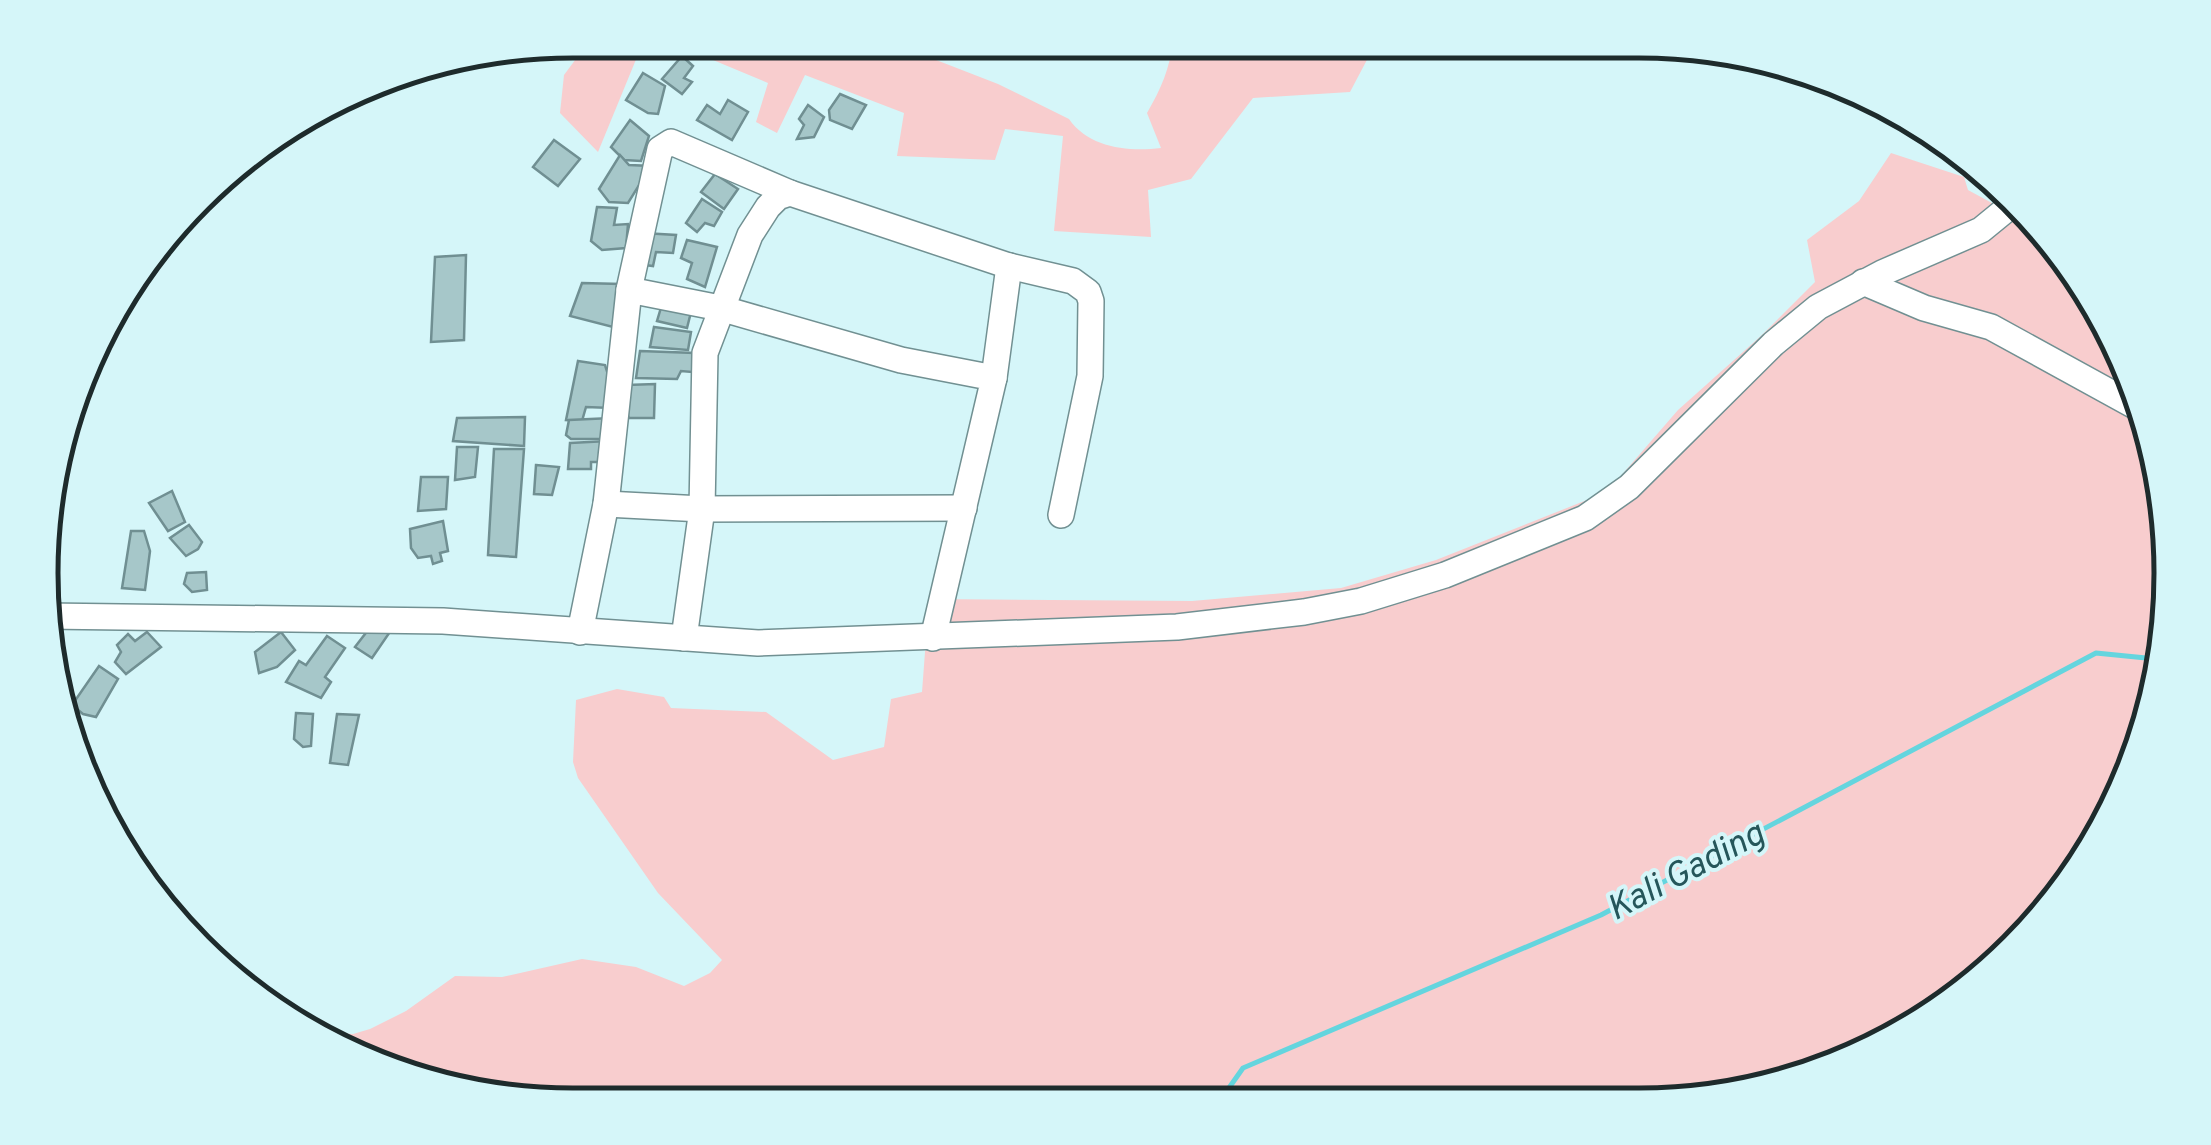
<svg xmlns="http://www.w3.org/2000/svg" width="2211" height="1145" font-family="Overpass,sans-serif">
	<style>
		.green { fill: #f8cdce }
		.lines { fill: none; stroke-linecap: round; stroke-linejoin: round }
		.stream { stroke: #64d5de; stroke-width: 5 }
		.building { fill: #a6c7c9; stroke: #708f92; stroke-width: 2.5 }
		.minor-casing { stroke: #719092; stroke-width: 28 }
		.minor { stroke: #fff; stroke-width: 25 }
		.labels { text-anchor: middle; stroke-width: 8; stroke-linejoin: round; paint-order: stroke }
		.water-label { font-size: 35px; font-style: italic; fill: #25565a; stroke: #d5f6f9 }
		.rim { fill: none; stroke: #1e2b2c; stroke-width: 5 }
	</style>
	<rect width="100%" height="100%" fill="#d5f6f9"/>
	<g class="green">
		<path d="M590,40H644L598,152L560,113L564,75Z"/>
		<path d="M665,40H789L834,50L931,58L998,84L1069,119C1089,148 1129,152 1161,148L1147,113C1161,89 1170,68 1173,41H1366L1369,56L1350,92L1253,98L1191,179L1148,190L1151,237L1054,231L1063,136L1005,129L995,160L897,156L904,113L805,75L777,133L756,122L768,83Z"/>
		<path d="M1891,153L1964,177L1968,190L2014,215L2020,207L2039,222L2143,402L2170,608L2116,809L2039,923L1962,995L1842,1065L1709,1100L538,1104L336,1050L312,1032L353,1034L370,1029L406,1011L455,976L502,977L582,959L636,967L684,986L710,973L722,960L658,893L578,778L573,762L576,700L617,689L664,697L671,708L766,712L833,760L884,747L891,699L922,692L929,599L1192,601L1341,588L1436,560L1607,492L1678,410L1762,335L1815,282L1807,240L1859,201Z"/>
	</g>
	<g class="lines">
		<path class="stream" d="M1219,1102L1243,1068L1601,915L2096,653L2156,659"/>
	</g>
	<g class="building">
		<path d="M682,56L693,66L684,78L692,82L682,94L662,79Z"/>
		<path d="M643,73L665,86L658,114L648,113L626,100Z"/>
		<path d="M840,94L866,105L852,129L830,120L829,110Z"/>
		<path d="M728,100L748,112L732,140L697,120L707,105L720,114Z"/>
		<path d="M808,105L824,117L814,137L797,139L804,125L799,119Z"/>
		<path d="M630,120L649,136L641,161L624,160L611,147Z"/>
		<path d="M554,140L580,159L558,186L533,167Z"/>
		<path d="M620,155L629,165L651,166L628,203L609,202L599,189Z"/>
		<path d="M715,174L738,189L724,209L701,192Z"/>
		<path d="M702,199L722,212L714,226L705,223L697,232L686,223Z"/>
		<path d="M597,207L617,208L614,225L628,224L626,248L602,250L591,241Z"/>
		<path d="M643,233L676,235L673,253L656,252L653,266L637,264Z"/>
		<path d="M687,240L717,247L705,287L687,279L692,263L681,258Z"/>
		<path d="M466,255L464,340L431,342L435,257Z"/>
		<path d="M582,283L621,284L613,327L570,316Z"/>
		<path d="M663,301L692,308L687,328L657,321Z"/>
		<path d="M654,327L691,332L688,350L650,347Z"/>
		<path d="M640,351L695,353L692,372L681,371L677,379L636,378Z"/>
		<path d="M578,361L605,365L612,387L611,408L586,407L582,421L566,420Z"/>
		<path d="M655,384L654,418H629L623,408L627,385Z"/>
		<path d="M525,417L524,446L453,441L457,418Z"/>
		<path d="M611,418L609,439H571L566,435L569,420Z"/>
		<path d="M608,441L604,462H591V469H568L570,443Z"/>
		<path d="M457,447H478L475,477L455,480Z"/>
		<path d="M494,449H524L516,557L488,555Z"/>
		<path d="M536,465L559,467L552,495L534,494Z"/>
		<path d="M421,477H448L446,509L418,511Z"/>
		<path d="M172,491L185,522L168,531L149,503Z"/>
		<path d="M443,521L448,551L440,553L442,561L433,564L431,556L418,558L411,548L410,529Z"/>
		<path d="M189,525L202,542L198,549L186,556L170,538Z"/>
		<path d="M131,531H144L150,551L145,590L122,588Z"/>
		<path d="M206,572L207,590L192,592L184,584L187,573Z"/>
		<path d="M372,625L394,626L372,658L355,647Z"/>
		<path d="M147,632L161,647L126,674L115,662L121,652L117,645L128,634L135,641Z"/>
		<path d="M281,632L295,650L277,667L259,673L255,652Z"/>
		<path d="M327,636L345,648L325,677L331,682L321,698L286,682L299,661L306,665Z"/>
		<path d="M99,666L118,679L96,717L83,714L72,705Z"/>
		<path d="M296,713L313,714L311,746L303,747L294,739Z"/>
		<path d="M337,714L359,715L348,765L330,763Z"/>
	</g>
	<g class="lines">
		<defs>
			<g id="minor">
				<path d="M1863,282L1924,308L1991,327L2144,411"/>
				<path d="M629,290L720,308L901,360L994,378L933,638"/>
				<path d="M994,378L1009,266"/>
				<path d="M606,504L702,509L964,508"/>
				<path d="M46,616L443,621L758,643L1177,627L1304,612L1361,601L1445,575L1585,518L1629,487L1773,344L1818,307L1882,273L1981,230L2014,203"/>
				<path d="M580,632L606,504L629,290L660,149L671,142L790,193"/>
				<path d="M684,638L702,509L705,353L750,235L768,207L778,197L790,193L1009,266L1073,281L1088,292L1091,301L1090,376L1061,515"/>
			</g>
		</defs>
		<use href="#minor" class="minor-casing"/>
		<use href="#minor" class="minor"/>
	</g>
	<g class="labels">
		<g class="water-label">
			<text transform="translate(1685 870) rotate(-28)" y="12">Kali Gading</text>
		</g>
	</g>
	<path d="M0 0H2211V1145H0ZM573 58H1639A515 515 0 0 1 2154 573V573A515 515 0 0 1 1639 1088H573A515 515 0 0 1 58 573V573A515 515 0 0 1 573 58Z" fill="#d5f6f9" fill-rule="evenodd"/>
	<path class="rim" d="M573 58H1639A515 515 0 0 1 2154 573V573A515 515 0 0 1 1639 1088H573A515 515 0 0 1 58 573V573A515 515 0 0 1 573 58Z"/>
</svg>
